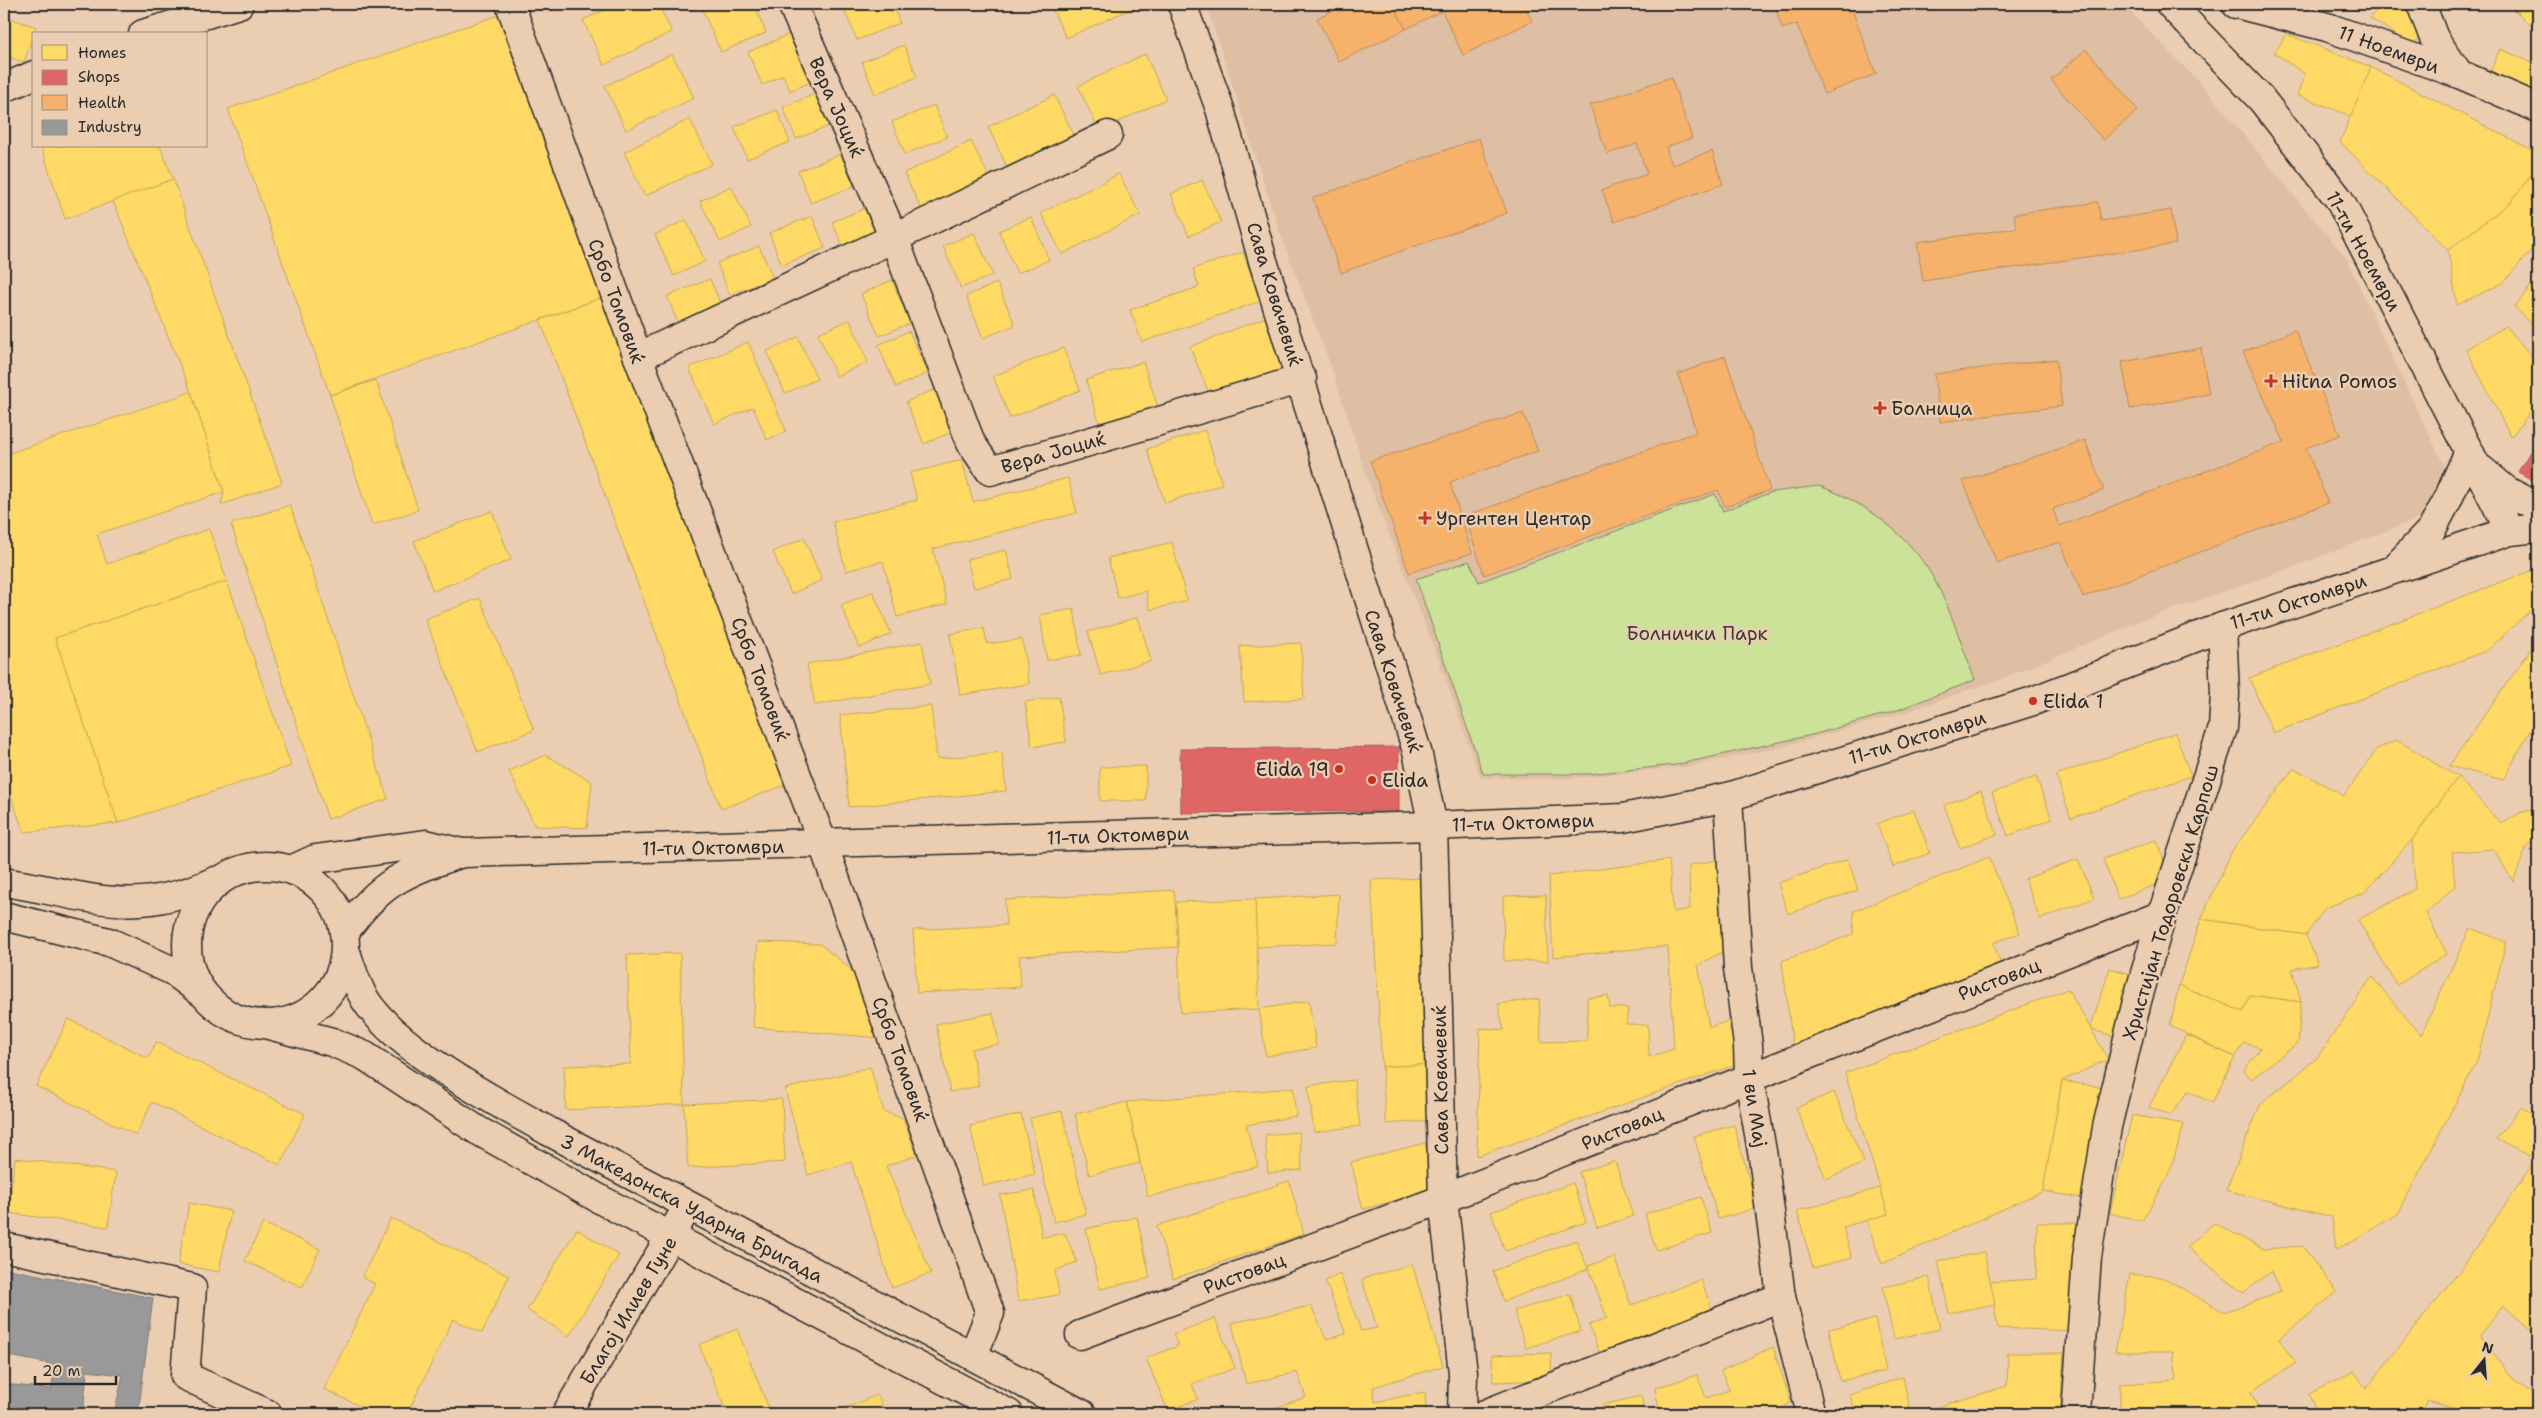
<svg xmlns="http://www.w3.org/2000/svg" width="2542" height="1418" font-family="'Shantell Sans',sans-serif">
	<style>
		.built { fill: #dfbfa4 }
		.green { fill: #cbe298; stroke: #7b8662 }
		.homes { fill: #ffd966; stroke: #bfa554 }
		.shops { fill: #e06666; stroke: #aa5454 }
		.health { fill: #f6b26b; stroke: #b98a58 }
		.industry { fill: #999; stroke: #787878 }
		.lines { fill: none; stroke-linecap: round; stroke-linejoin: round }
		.street-casing { stroke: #2b2b2b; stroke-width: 31 }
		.secondary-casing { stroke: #2b2b2b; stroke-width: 31 }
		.street { stroke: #ebceb2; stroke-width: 28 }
		.secondary { stroke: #ebceb2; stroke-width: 28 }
		.poi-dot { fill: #c8321e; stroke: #ebceb2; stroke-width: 2 }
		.labels { text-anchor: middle; stroke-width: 5; stroke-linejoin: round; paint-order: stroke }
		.street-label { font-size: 19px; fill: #2b2b2b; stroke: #ebceb2 }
		.poi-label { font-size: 19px; fill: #2b2b2b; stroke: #ebceb2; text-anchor: start }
		.park-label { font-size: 19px; fill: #3b3d36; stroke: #ebceb2 }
	</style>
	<rect width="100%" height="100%" fill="#ebceb2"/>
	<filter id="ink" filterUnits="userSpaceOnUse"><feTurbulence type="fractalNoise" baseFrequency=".02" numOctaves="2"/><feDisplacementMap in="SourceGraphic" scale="10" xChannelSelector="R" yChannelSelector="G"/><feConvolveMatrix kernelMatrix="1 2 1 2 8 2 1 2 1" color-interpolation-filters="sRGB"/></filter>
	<g filter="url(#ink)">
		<path class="built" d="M1206,4H2123L2204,87L2347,259L2388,349L2462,502L2291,568L2143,620L2006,677L1906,712L1786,746L1692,766L1567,779L1480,778L1438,658L1368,481L1333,372L1281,236Z"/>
		<path class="green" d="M1819,486C1866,502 1911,536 1935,581C1952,612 1962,647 1975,680L1895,711L1816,734L1675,765L1589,774H1483L1416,579L1469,561L1479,582L1715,494L1723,511L1772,492Z"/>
		<g class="homes">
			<path d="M618,4H658L672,32L604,65L583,20Z"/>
			<path d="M700,4H754L766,33L721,52Z"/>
			<path d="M856,4H892L900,23L857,40L844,9Z"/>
			<path d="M1050,4H1142L1066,38Z"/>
			<path d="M2382,4H2402L2421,33L2414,46L2370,18Z"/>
			<path d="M2512,4H2538V33L2510,5Z"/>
			<path d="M504,13L606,296L330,395L228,109Z"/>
			<path d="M4,16L36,27L24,62L4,56Z"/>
			<path d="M792,33L813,81L790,91L783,75L762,85L748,52Z"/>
			<path d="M2287,34L2371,67L2351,116L2297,95L2305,74L2274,53Z"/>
			<path d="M904,45L917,77L875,94L862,62Z"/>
			<path d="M2500,49L2538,65V96L2489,75Z"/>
			<path d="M672,54L694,98L626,130L605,86Z"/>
			<path d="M1145,54L1166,99L1099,131L1078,86Z"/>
			<path d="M2371,67L2538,153V165L2512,201L2448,250L2340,142Z"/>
			<path d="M825,90L838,122L796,139L783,107Z"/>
			<path d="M1054,95L1076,139L1009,171L988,127Z"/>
			<path d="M934,105L947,137L905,154L892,122Z"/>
			<path d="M777,110L790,142L747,159L734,127Z"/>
			<path d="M690,119L712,164L645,196L624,152Z"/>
			<path d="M971,141L993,185L925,217L904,173Z"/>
			<path d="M41,146H160L173,179L65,219Z"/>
			<path d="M841,154L854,186L811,203L798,171Z"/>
			<path d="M2538,165V242L2503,283L2457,305L2448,250L2512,201Z"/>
			<path d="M1119,174L1140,215L1062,254L1041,213Z"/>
			<path d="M173,179L282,483L221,505L224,492L191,392L113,201Z"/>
			<path d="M1202,180L1221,222L1189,236L1171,194Z"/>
			<path d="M731,186L751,227L720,242L700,201Z"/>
			<path d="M875,204L888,236L846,253L832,222Z"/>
			<path d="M812,216L825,248L782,265L769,233Z"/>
			<path d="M1031,217L1049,260L1017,273L999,231Z"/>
			<path d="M686,220L705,261L674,276L655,235Z"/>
			<path d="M974,233L993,275L961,288L943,246Z"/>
			<path d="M759,246L773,278L730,295L717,263Z"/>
			<path d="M1243,252L1261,301L1142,342L1130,310L1199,287L1193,269Z"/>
			<path d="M2538,276V332L2515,307Z"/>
			<path d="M710,279L723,310L680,328L667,296Z"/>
			<path d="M892,280L910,323L879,336L861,294Z"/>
			<path d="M997,283L1015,325L983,338L966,296Z"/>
			<path d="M606,296L788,784L721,809L540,320Z"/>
			<path d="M1269,316L1289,368L1211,398L1190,347Z"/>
			<path d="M850,320L868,362L836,376L818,333Z"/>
			<path d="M2506,326L2538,364V402L2511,437L2466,349Z"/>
			<path d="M909,331L928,373L896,387L878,345Z"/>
			<path d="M798,337L817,379L785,393L767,351Z"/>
			<path d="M748,342L786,431L767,440L753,407L714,424L689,368Z"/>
			<path d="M1063,348L1080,390L1010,418L993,376Z"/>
			<path d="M1143,362L1161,416L1103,434L1086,380Z"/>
			<path d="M376,380L418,510L372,525L330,395Z"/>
			<path d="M938,388L956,430L924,444L906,402Z"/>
			<path d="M191,392L224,492L97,534L107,564L209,529L227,581L55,638L118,823L24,832L4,778V455Z"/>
			<path d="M1205,430L1222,484L1165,503L1147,449Z"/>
			<path d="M962,460L973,502L1068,478L1077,513L933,549L947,604L897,617L883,561L846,571L833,522L917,500L910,473Z"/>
			<path d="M290,505L388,799L328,819L231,524Z"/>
			<path d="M492,511L511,560L433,591L414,541Z"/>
			<path d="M804,538L822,580L791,594L773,552Z"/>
			<path d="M1172,542L1187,601L1150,610L1146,591L1118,598L1108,558Z"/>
			<path d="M1006,550L1013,579L974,588L967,559Z"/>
			<path d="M2538,568V603L2488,650L2273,733L2249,678Z"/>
			<path d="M227,581L291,766L118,823L55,638Z"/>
			<path d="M873,592L891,634L859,648L841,605Z"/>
			<path d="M480,598L534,730L478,752L425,619Z"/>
			<path d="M1074,609L1081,655L1047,660L1040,615Z"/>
			<path d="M1138,617L1151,661L1101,675L1088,632Z"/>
			<path d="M984,628L987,644L1022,639L1029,684L960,695L950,634Z"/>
			<path d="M2538,639V716L2503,780L2449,766Z"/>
			<path d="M922,642L930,684L815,705L807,664Z"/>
			<path d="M1301,643L1304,699L1244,702L1240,646Z"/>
			<path d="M1059,697L1066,742L1032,747L1025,702Z"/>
			<path d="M931,706L937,759L1002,752L1006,791L849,807L840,715Z"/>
			<path d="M2175,733L2191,776L2071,818L2056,775Z"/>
			<path d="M2397,740L2458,777L2412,840L2364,893L2325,908L2306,935L2201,919L2232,851L2294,768L2344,796L2377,749Z"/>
			<path d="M546,755L592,782L587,828L535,826L509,771Z"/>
			<path d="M1146,766V801H1100V767Z"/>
			<path d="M2036,777L2052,819L2008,836L1992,793Z"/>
			<path d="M2458,777L2501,824L2522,812L2538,809V834L2527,846L2513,882L2494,849L2452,852L2455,886L2426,913L2447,954L2397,985L2358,920L2415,889L2412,840Z"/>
			<path d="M1981,791L1997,834L1960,848L1944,805Z"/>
			<path d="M1914,810L1930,853L1893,867L1877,824Z"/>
			<path d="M2156,840L2171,879L2118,899L2103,859Z"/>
			<path d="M1989,857L2020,933L1993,943L2001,964L1793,1047L1782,961L1853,934L1854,911Z"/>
			<path d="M1725,859L1730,948L1698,965L1709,1027L1733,1020L1738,1064L1477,1156L1480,1028L1504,1030L1498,1004L1539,999L1541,1042L1587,1041V998L1608,996L1610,1008H1628L1626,1024L1648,1025L1649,1057L1674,1049L1668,946L1553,957L1549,876L1669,860L1673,912L1690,909L1689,865Z"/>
			<path d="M1848,859L1858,890L1788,914L1778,883Z"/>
			<path d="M2078,859L2094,898L2040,919L2025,879Z"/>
			<path d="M1423,878L1432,1064L1382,1067L1371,880Z"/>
			<path d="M1174,890L1178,947L1019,956L1021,987L917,993L913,930L1006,925L1005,900Z"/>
			<path d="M1339,894L1337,943L1256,947L1255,899Z"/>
			<path d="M1546,895L1548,961H1504L1503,896Z"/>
			<path d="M1255,899L1259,1009L1181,1013L1176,902Z"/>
			<path d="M2201,919L2306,935L2318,964L2292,969L2301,1002L2250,995L2243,1012L2179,985Z"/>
			<path d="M2470,928L2506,942L2477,1061L2398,1214L2336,1250L2332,1217L2226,1190L2260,1105L2317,1058L2372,977L2421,1035Z"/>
			<path d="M758,942L820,944L858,975L881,1038L753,1027Z"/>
			<path d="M680,953L684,1104L566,1110L564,1066L631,1064L627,955Z"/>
			<path d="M2110,968L2139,977L2119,1038L2090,1029Z"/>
			<path d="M2179,985L2243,1012L2250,995L2301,1002L2298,1043L2251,1079L2244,1070L2261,1048L2244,1043L2235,1057L2170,1026Z"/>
			<path d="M2068,989L2108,1059L2062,1081L2043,1191L1882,1264L1866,1220L1888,1214L1845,1073Z"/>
			<path d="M1309,1001L1316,1048L1266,1056L1259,1009Z"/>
			<path d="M993,1013L999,1044L971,1049L979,1086L950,1092L936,1024Z"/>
			<path d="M68,1019L148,1058L156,1042L305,1114L280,1165L152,1102L136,1135L36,1086Z"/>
			<path d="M2186,1035L2235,1057L2212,1103L2188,1091L2171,1115L2149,1107Z"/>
			<path d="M1432,1064L1436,1120L1386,1124L1382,1067Z"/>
			<path d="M870,1067L884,1112L903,1118L917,1155L886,1166L931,1273L892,1288L851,1162L808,1175L785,1089Z"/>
			<path d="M1354,1080L1360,1126L1314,1132L1308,1086Z"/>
			<path d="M2062,1081L2105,1088L2087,1199L2043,1191Z"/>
			<path d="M1293,1088L1296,1116L1246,1125L1258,1166L1148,1197L1127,1102Z"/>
			<path d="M1834,1092L1864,1163L1826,1179L1796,1108Z"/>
			<path d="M782,1099L785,1162L688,1168L684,1104Z"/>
			<path d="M1127,1102L1140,1163L1089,1175L1075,1114Z"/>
			<path d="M2521,1107L2538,1117V1336L2503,1305L2480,1335L2511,1377L2538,1396V1414H2479L2427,1400L2419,1414H2318L2309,1394L2354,1371L2366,1389L2463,1267L2536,1159L2496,1139Z"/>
			<path d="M1062,1111L1086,1214L1054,1222L1030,1118Z"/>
			<path d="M1021,1114L1035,1174L984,1186L970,1126Z"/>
			<path d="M2132,1115L2184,1124L2169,1175L2142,1221L2110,1213Z"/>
			<path d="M1734,1125L1757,1208L1718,1219L1694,1136Z"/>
			<path d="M1299,1132L1302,1170L1268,1173L1265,1135Z"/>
			<path d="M1425,1143L1437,1190L1363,1209L1351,1162Z"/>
			<path d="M15,1158L116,1172L108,1227L8,1213Z"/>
			<path d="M1615,1161L1633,1216L1597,1228L1579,1172Z"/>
			<path d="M1289,1181L1304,1234L1173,1279L1157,1226Z"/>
			<path d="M1573,1183L1586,1222L1505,1251L1491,1212Z"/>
			<path d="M1880,1188L1888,1214L1843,1227L1852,1258L1813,1268L1797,1211Z"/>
			<path d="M1034,1190L1042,1237L1065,1233L1077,1262L1055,1271L1059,1295L1018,1301L1000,1195Z"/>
			<path d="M1701,1197L1712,1233L1656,1250L1645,1214Z"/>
			<path d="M189,1203L231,1211L219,1272L178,1264Z"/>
			<path d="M1137,1217L1150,1278L1100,1289L1086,1229Z"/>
			<path d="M391,1218L509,1276L482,1333L453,1319L407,1414H377L324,1389L375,1284L362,1277Z"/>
			<path d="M263,1223L320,1249L302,1287L245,1261Z"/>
			<path d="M2037,1223H2080L2073,1331L1998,1328L1990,1282L2036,1279Z"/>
			<path d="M2214,1223L2264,1249L2302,1246L2337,1292L2279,1339L2296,1363L2251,1392L2261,1414H2120V1384L2177,1380L2173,1352H2115L2130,1274L2162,1277L2224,1312L2281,1292L2272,1271L2243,1293L2187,1247Z"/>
			<path d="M577,1229L619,1255L569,1336L527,1310Z"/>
			<path d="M1576,1240L1588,1269L1504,1301L1493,1271Z"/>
			<path d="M1984,1252L1995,1304L1949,1313L1938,1261Z"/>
			<path d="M1614,1257L1631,1305L1701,1280L1715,1317L1601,1357L1589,1325L1607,1318L1588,1266Z"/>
			<path d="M1412,1264L1443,1366L1373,1387L1375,1402L1425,1392L1426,1414H1257L1306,1397L1297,1372L1246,1384L1232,1323L1311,1306L1326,1339L1346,1334L1325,1281L1340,1274L1361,1331L1377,1328L1362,1279Z"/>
			<path d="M1929,1277L1940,1329L1894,1339L1883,1287Z"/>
			<path d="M1570,1294L1581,1331L1526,1348L1514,1311Z"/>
			<path d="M1215,1318L1235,1368L1192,1384L1198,1399L1168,1411L1146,1358L1178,1346L1173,1334Z"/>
			<path d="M1875,1319L1886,1371L1840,1381L1829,1329Z"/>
			<path d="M737,1329L769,1409L756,1414H727L699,1345Z"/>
			<path d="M1773,1347L1791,1402L1774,1414H1660L1655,1388L1697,1375L1706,1398L1730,1390L1721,1371Z"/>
			<path d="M1551,1353L1552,1380L1493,1382L1492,1355Z"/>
			<path d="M2008,1353H2064L2060,1414H1914L2007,1386Z"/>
			<path d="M1903,1377L1911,1414H1856L1850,1395Z"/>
			<path d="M878,1395L886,1414H841L840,1410Z"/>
			<path d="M1641,1396L1645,1414H1605L1602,1405Z"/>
		</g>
		<g class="shops">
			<path d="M2538,438V483L2518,472Z"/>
			<path d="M1399,747V811L1181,813L1180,749Z"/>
		</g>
		<g class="health">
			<path d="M1347,4H1393L1406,29L1339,62L1317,18Z"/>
			<path d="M1393,4H1524L1532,21L1463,55L1442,11L1406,29Z"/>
			<path d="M1793,4H1850L1876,74L1824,94L1797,24L1782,29L1776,10Z"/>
			<path d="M2086,49L2138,110L2103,140L2051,80Z"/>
			<path d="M1671,77L1692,138L1666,147L1672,165L1712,151L1723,184L1614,222L1602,190L1647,174L1637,144L1607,154L1590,105Z"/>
			<path d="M1479,138L1507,213L1341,273L1313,198Z"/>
			<path d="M2098,202L2101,221L2171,210L2176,244L1923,281L1917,242L2016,228L2014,214Z"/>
			<path d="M2295,330L2340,435L2306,448L2328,503L2083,597L2060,542L1997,563L1963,481L2085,440L2104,490L2053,509L2059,526L2284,442L2243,352Z"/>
			<path d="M2201,348L2209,394L2130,409L2122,362Z"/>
			<path d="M1725,356L1770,490L1725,507L1718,490L1484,575L1465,516L1696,432L1678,374Z"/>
			<path d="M2056,359L2062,406L1940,422L1934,374Z"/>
			<path d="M1523,413L1538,451L1450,482L1472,553L1409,573L1370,461Z"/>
		</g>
		<path class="industry" d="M4,1268L153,1298L138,1414H114L123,1375L87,1371L83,1414H4V1384L51,1389L56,1365L4,1355Z"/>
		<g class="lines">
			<defs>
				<g id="street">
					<path d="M510,4L638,357L823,844L990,1313L973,1356"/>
					<path d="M792,4L894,238L971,443L990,471L1302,379"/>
					<path d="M1182,4L1220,109L1263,261L1417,751L1433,826L1443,1199L1463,1373L1462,1414"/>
					<path d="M2236,4L2327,27L2459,74L2538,108"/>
					<path d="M2421,4L2434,38L2459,74"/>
					<path d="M143,34L239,4"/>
					<path d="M4,88L34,75"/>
					<path d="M638,357L894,238L1108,135"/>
					<path d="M1728,797L1738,968L1748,1045L1749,1077L1763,1157L1781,1297L1811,1414"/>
					<path d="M4,1247L192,1288L185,1376L268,1414"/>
					<path d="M1080,1335L1443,1199L2162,915"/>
					<path d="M566,1414L688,1206"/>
					<path d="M1485,1414L1781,1297"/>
					<path d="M2076,1414L2087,1257L2107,1127L2137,1001L2162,915L2223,728L2225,694L2222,627"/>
				</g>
				<g id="secondary">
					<path d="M2170,4L2262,100L2339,199L2510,531"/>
					<path d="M2482,470L2507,491L2538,507"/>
					<path d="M2396,567L2432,529L2448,499L2469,451"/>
					<circle cx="266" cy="945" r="79"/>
					<path d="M291,870L315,859L426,844L462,853L1433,826L1623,818L1728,797L2033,701L2222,627L2510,531L2538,528"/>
					<path d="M4,882C88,895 132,919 215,881"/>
					<path d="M4,916L109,942L173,971L201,992"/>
					<path d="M345,932C379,882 406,872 462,853"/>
					<path d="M346,952C351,968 356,983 364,998C397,1051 494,1100 548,1131L1082,1414"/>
					<path d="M269,1025L332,1042L365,1056L477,1130L605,1202L1009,1414"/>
				</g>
			</defs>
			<use href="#street" class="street-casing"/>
			<use href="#secondary" class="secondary-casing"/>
			<use href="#street" class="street"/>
			<use href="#secondary" class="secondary"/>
		</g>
	</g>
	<g class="poi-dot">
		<path d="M2268.5 373.5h5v5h5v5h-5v5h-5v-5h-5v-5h5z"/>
		<path d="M1877.5 400.5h5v5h5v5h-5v5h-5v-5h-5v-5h5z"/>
		<path d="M1422.5 510.5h5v5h5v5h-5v5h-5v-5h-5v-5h5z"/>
		<circle cx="2033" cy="701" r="5"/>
		<circle cx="1339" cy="769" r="5"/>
		<circle cx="1372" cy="780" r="5"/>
	</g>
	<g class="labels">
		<g class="street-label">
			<text transform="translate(2389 49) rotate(20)" y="7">11 Ноември</text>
			<text transform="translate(837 107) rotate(66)" y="7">Вера Јоциќ</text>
			<text transform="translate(2364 251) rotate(61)" y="7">11-ти Ноември</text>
			<text transform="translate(1275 294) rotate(73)" y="7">Сава Ковачевиќ</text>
			<text transform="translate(617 301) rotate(70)" y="7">Србо Томовиќ</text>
			<text transform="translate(1053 452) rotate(-16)" y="7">Вера Јоциќ</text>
			<text transform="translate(2298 601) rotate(-18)" y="7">11-ти Октомври</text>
			<text transform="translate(761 679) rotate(69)" y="7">Србо Томовиќ</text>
			<text transform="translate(1394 681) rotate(72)" y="7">Сава Ковачевиќ</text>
			<text transform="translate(1917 737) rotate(-17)" y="7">11-ти Октомври</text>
			<text transform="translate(1523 822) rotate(-2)" y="7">11-ти Октомври</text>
			<text transform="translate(1118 835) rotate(-2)" y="7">11-ти Октомври</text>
			<text transform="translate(713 847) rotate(-1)" y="7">11-ти Октомври</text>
			<text transform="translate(2170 902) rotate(-73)" y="7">Христијан Тодоровски Карпош</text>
			<text transform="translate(1999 979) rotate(-21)" y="7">Ристовац</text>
			<text transform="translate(901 1059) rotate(70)" y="7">Србо Томовиќ</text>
			<text transform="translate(1440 1080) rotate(-91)" y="7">Сава Ковачевиќ</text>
			<text transform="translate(1755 1108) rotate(81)" y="7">1 ви Мај</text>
			<text transform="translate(1622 1128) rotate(-22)" y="7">Ристовац</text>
			<text transform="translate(692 1208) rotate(28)" y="7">3 Македонска Ударна Бригада</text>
			<text transform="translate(1244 1273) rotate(-20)" y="7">Ристовац</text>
			<text transform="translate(628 1310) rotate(-59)" y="7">Благој Илиев Гуне</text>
		</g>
		<g class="poi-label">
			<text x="2282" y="388">Hitna Pomos</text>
			<text x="1891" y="415">Болница</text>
			<text x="1436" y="525">Ургентен Центар</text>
			<text x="2043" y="708">Elida 1</text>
			<text x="1329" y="776" text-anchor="end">Elida 19</text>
			<text x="1382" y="787">Elida</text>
		</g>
		<g class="park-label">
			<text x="1697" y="640">Болнички Парк</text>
		</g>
	</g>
	<rect width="2542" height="1418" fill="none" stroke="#ebceb2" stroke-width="20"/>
	<rect x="10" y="10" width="2522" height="1398" fill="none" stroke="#2b2b2b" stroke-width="2" filter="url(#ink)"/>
	<rect x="32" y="32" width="175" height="115" fill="#ebceb2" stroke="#9e8d7c"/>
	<rect x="42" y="45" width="25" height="15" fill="#ffd966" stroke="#9e8d7c"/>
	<text x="78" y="58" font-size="15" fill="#2b2b2b">Homes</text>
	<rect x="42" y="70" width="25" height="15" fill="#e06666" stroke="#9e8d7c"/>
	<text x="78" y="82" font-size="15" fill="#2b2b2b">Shops</text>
	<rect x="42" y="95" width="25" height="15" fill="#f6b26b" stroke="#9e8d7c"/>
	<text x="78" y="108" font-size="15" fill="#2b2b2b">Health</text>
	<rect x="42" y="120" width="25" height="15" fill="#999999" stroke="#9e8d7c"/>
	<text x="78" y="132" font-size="15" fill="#2b2b2b">Industry</text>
	<g transform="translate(2484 1360) rotate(17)" stroke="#ebceb2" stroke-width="4" paint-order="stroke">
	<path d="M0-4L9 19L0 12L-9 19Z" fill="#2b2b2b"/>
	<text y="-8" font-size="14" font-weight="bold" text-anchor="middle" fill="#2b2b2b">N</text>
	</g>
	<path d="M35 1376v8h81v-8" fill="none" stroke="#2b2b2b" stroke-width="2.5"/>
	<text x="42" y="1376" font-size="15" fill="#2b2b2b" stroke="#ebceb2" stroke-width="4" paint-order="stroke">20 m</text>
</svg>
